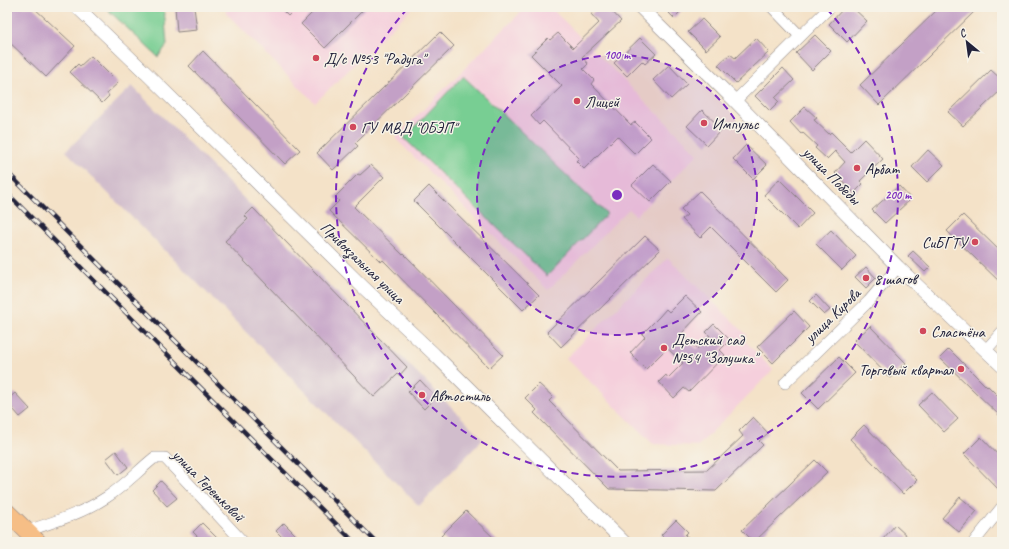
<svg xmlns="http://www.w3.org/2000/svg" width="1009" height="549" font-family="Caveat,sans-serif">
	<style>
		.built { fill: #f5cfdc }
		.industrial { fill: #d1bdcc }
		.green { fill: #78ce93; stroke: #4d7867 }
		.building { fill: #c3a0c6 }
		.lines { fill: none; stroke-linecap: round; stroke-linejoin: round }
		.minor-casing { stroke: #8b8282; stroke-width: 12 }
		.tertiary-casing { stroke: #8b8282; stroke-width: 14 }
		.primary-casing { stroke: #8b8282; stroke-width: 18 }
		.minor { stroke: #fff; stroke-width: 11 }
		.tertiary { stroke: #fff; stroke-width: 13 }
		.primary { stroke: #f6be86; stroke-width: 17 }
		.rail-casing { stroke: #22223b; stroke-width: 4.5 }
		.rail { stroke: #f7f3e8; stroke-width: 3; stroke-dasharray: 9; stroke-linecap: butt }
		.ring { fill: none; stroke: #7b2cbf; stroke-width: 2; stroke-dasharray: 7 5 }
		.poi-dot { fill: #d1495b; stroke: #f7f3e8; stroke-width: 1.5 }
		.labels { text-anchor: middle; stroke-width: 3; stroke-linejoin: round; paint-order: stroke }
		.poi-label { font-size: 16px; fill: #22223b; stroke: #f7f3e8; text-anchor: start }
		.street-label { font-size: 16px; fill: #22223b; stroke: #f7f3e8 }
		.centre { fill: #7b2cbf; stroke: #f7f3e8; stroke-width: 2 }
		.ring-label { font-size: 12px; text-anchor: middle; font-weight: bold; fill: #7b2cbf; stroke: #f7f3e8; stroke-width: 3; stroke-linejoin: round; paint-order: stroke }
	</style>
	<rect width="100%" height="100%" fill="#f7f3e8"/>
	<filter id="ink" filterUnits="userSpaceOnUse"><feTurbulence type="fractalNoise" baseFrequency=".025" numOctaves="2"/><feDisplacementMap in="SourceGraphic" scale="8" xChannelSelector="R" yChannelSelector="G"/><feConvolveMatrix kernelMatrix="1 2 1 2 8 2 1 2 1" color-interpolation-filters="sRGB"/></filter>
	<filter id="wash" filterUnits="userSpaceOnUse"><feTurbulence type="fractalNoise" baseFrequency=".012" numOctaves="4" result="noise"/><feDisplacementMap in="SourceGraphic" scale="16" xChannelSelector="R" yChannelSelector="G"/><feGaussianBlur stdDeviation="0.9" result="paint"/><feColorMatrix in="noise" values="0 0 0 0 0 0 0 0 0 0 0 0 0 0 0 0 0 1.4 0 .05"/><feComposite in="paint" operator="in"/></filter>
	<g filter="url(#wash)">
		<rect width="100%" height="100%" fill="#f4e2c8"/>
		<g class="built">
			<path d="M230,7H413L315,103L225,12Z"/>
			<path d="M526,7H550L698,154L636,216L629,209L548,290L395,138Z"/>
			<path d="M668,258L747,335L743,339L773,370L698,446L653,444L566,358Z"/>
		</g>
		<path class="industrial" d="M132,86L483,439L419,506L66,151Z"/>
		<g class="green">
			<path d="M105,7H164L167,45L158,57Z"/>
			<path d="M463,76L607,214L547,276L404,138Z"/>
		</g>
		<g id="blocks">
			<g class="building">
				<path d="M15,7H33L75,46L46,77L7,40V15Z"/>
				<path d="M175,7H194L197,30L177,32Z"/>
				<path d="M279,7H297L288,16Z"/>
				<path d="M318,7H366L325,48L301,24Z"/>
				<path d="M599,7H608L621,21L582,57L588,64L583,69L594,80L591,84L631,125L635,122L651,138L635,154L617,136L584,169L576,161L579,158L543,121L539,125L531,116L562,86L531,55L548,38L550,40L558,33L573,48L599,23L591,14Z"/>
				<path d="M663,7H685L674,18Z"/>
				<path d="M845,7H852L867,21L847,42L829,24Z"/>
				<path d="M940,7H979L879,105L860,85Z"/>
				<path d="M702,19L720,37L706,50L688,32Z"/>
				<path d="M440,32L454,46L355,143L358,146L333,170L317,153Z"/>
				<path d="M815,35L831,51L812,70L796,53Z"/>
				<path d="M640,38L656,54L645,64L642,61L627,76L614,63Z"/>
				<path d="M756,38L769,52L736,83L718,65L730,54L735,58Z"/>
				<path d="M203,51L300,150L285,164L189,66Z"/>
				<path d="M91,56L118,83L107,93L109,96L102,103L70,72L78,64L80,66Z"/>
				<path d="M669,65L687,84L671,99L653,80Z"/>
				<path d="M783,68L794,80L775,98L779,102L770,111L755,96Z"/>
				<path d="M991,70L1002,80V89L963,126L948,112Z"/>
				<path d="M805,107L817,118L814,120L829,134L831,132L851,152L864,139L883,159L860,181L863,184L854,193L835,173L845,162L835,151L827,159L815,148L817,146L802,132L801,134L790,122Z"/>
				<path d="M702,110L722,129L707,145L687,126Z"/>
				<path d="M746,145L767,165L753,179L733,159Z"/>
				<path d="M928,150L944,165L927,182L912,167Z"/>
				<path d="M653,164L671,181L650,202L632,185Z"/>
				<path d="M371,165L384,177L354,207L403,255L404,254L503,355L489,368L383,260L381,262L329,211L339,201L335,197L358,174L360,175Z"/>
				<path d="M779,179L813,213L798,229L764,195Z"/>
				<path d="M429,186L539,295L523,310L414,201Z"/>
				<path d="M899,186L911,199L885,223L872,210Z"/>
				<path d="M700,191L788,280L776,292L711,227L700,238L682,219L687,215L681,209Z"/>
				<path d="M253,208L407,367L399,376L398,374L374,397L225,241L248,219L245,216Z"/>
				<path d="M963,215L1002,253V284L947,231Z"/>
				<path d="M831,230L856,256L842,270L816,244Z"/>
				<path d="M645,236L660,250L561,347L547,332Z"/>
				<path d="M913,251L930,267L925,272L908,256Z"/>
				<path d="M866,267L876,278L866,288L855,277Z"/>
				<path d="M816,295L830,310L824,315L810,301Z"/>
				<path d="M685,296L702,312L681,334L697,349L710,336L706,332L714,324L730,340L720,350L725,355L689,392L684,388L674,398L659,382L666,375L668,378L683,363L667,348L646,369L630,353L645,337L642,334L659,317L666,309L669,312Z"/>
				<path d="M794,311L809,327L773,363L757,347Z"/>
				<path d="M870,326L906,363L890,378L854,341Z"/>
				<path d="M949,349L987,387L988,386L1002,400V418L940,358Z"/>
				<path d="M839,357L855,373L818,409L802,393Z"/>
				<path d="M420,380L436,397L424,409L408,392Z"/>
				<path d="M539,384L553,397L549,401L618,471L707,470L743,436L739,431L753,417L768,433L759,441L763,445L716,491L609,489L534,413L537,410L525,398Z"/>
				<path d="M932,392L958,419L944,432L918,405Z"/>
				<path d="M15,393L30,409L20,417L7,402V400Z"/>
				<path d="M864,425L917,480L903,494L850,439Z"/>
				<path d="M981,437L1002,459V493L964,454Z"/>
				<path d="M116,451L128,467L118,475L106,459Z"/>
				<path d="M815,460L827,472L754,542L742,530Z"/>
				<path d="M161,481L177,498L167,506L152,490Z"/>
				<path d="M960,497L977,511L959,532L942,518Z"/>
				<path d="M466,511L498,542H447L441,536Z"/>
				<path d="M676,520L688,532L685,535L692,542H668L661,535Z"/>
				<path d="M202,523L217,538L212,542H203L193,532Z"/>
				<path d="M284,523L303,542H287L276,531Z"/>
				<path d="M895,525L908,537L904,542H886L883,539Z"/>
			</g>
		</g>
	</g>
	<g filter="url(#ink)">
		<use href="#blocks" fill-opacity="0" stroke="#8b8282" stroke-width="1"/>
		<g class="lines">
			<defs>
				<g id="minor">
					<path d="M772,7L800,36"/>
					<path d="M735,101L830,7"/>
					<path d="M986,350L1002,332"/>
					<path d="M785,383L869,301L898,267"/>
					<path d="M27,531C54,522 83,513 107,497C124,486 138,471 154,458H165L243,542"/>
					<path d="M974,542L1002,507"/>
				</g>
				<g id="tertiary">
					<path d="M77,7L150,77L363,287L434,354L624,542"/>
					<path d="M640,7L735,101L898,267L1002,366"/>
				</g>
				<path id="primary" d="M7,512L38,542"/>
			</defs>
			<use href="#minor" class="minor-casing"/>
			<use href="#tertiary" class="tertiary-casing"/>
			<use href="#primary" class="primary-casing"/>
			<use href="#minor" class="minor"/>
			<use href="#tertiary" class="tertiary"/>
			<use href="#primary" class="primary"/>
			<defs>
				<g id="rail">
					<path d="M7,172L376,542"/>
					<path d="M7,193L354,542"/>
				</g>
			</defs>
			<use href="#rail" class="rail-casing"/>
			<use href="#rail" class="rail"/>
		</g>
	</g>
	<circle cx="617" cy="195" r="140" fill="#7b2cbf" fill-opacity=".12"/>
	<g class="ring">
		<circle cx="617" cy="195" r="140"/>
		<path d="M827 9A281 281 0 1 1 407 9"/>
	</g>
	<g class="poi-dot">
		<circle cx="316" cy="58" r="4"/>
		<circle cx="577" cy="101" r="4"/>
		<circle cx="704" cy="123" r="4"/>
		<circle cx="353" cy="127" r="4"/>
		<circle cx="857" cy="168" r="4"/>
		<circle cx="975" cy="242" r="4"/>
		<circle cx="866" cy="278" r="4"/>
		<circle cx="923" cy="331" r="4"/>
		<circle cx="664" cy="348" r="4"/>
		<circle cx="961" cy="369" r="4"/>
		<circle cx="422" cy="395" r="4"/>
	</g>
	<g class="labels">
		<g class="poi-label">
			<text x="324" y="64">Д/с №53 "Радуга"</text>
			<text x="585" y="107">Лицей</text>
			<text x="712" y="129">Импульс</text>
			<text x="361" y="133">ГУ МВД "ОБЭП"</text>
			<text x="865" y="174">Арбат</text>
			<text x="967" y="248" text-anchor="end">СиБГТУ</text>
			<text x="874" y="284">8 шагов</text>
			<text x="931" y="337">Сластёна</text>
			<text x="672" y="345">Детский сад<tspan x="672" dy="18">№54 "Золушка"</tspan></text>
			<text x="953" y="375" text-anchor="end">Торговый квартал</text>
			<text x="430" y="401">Автостиль</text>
		</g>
		<g class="street-label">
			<text transform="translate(832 175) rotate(45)" y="6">улица Победы</text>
			<text transform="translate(363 262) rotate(44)" y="6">Привокзальная улица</text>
			<text transform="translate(832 315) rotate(-44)" y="6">улица Кирова</text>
			<text transform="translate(209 485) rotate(45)" y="6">улица Терешковой</text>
		</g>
	</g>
	<circle cx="617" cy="195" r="6" class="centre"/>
	<g class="ring-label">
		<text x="617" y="59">100 m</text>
		<text x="898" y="199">200 m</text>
	</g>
	<rect width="1009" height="549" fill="none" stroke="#f7f3e8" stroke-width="24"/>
	<g transform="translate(967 42) rotate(331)" stroke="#f7f3e8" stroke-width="3" paint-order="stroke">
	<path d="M0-3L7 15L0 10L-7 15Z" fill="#22223b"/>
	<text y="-6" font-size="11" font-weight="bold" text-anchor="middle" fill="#22223b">С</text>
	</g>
</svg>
